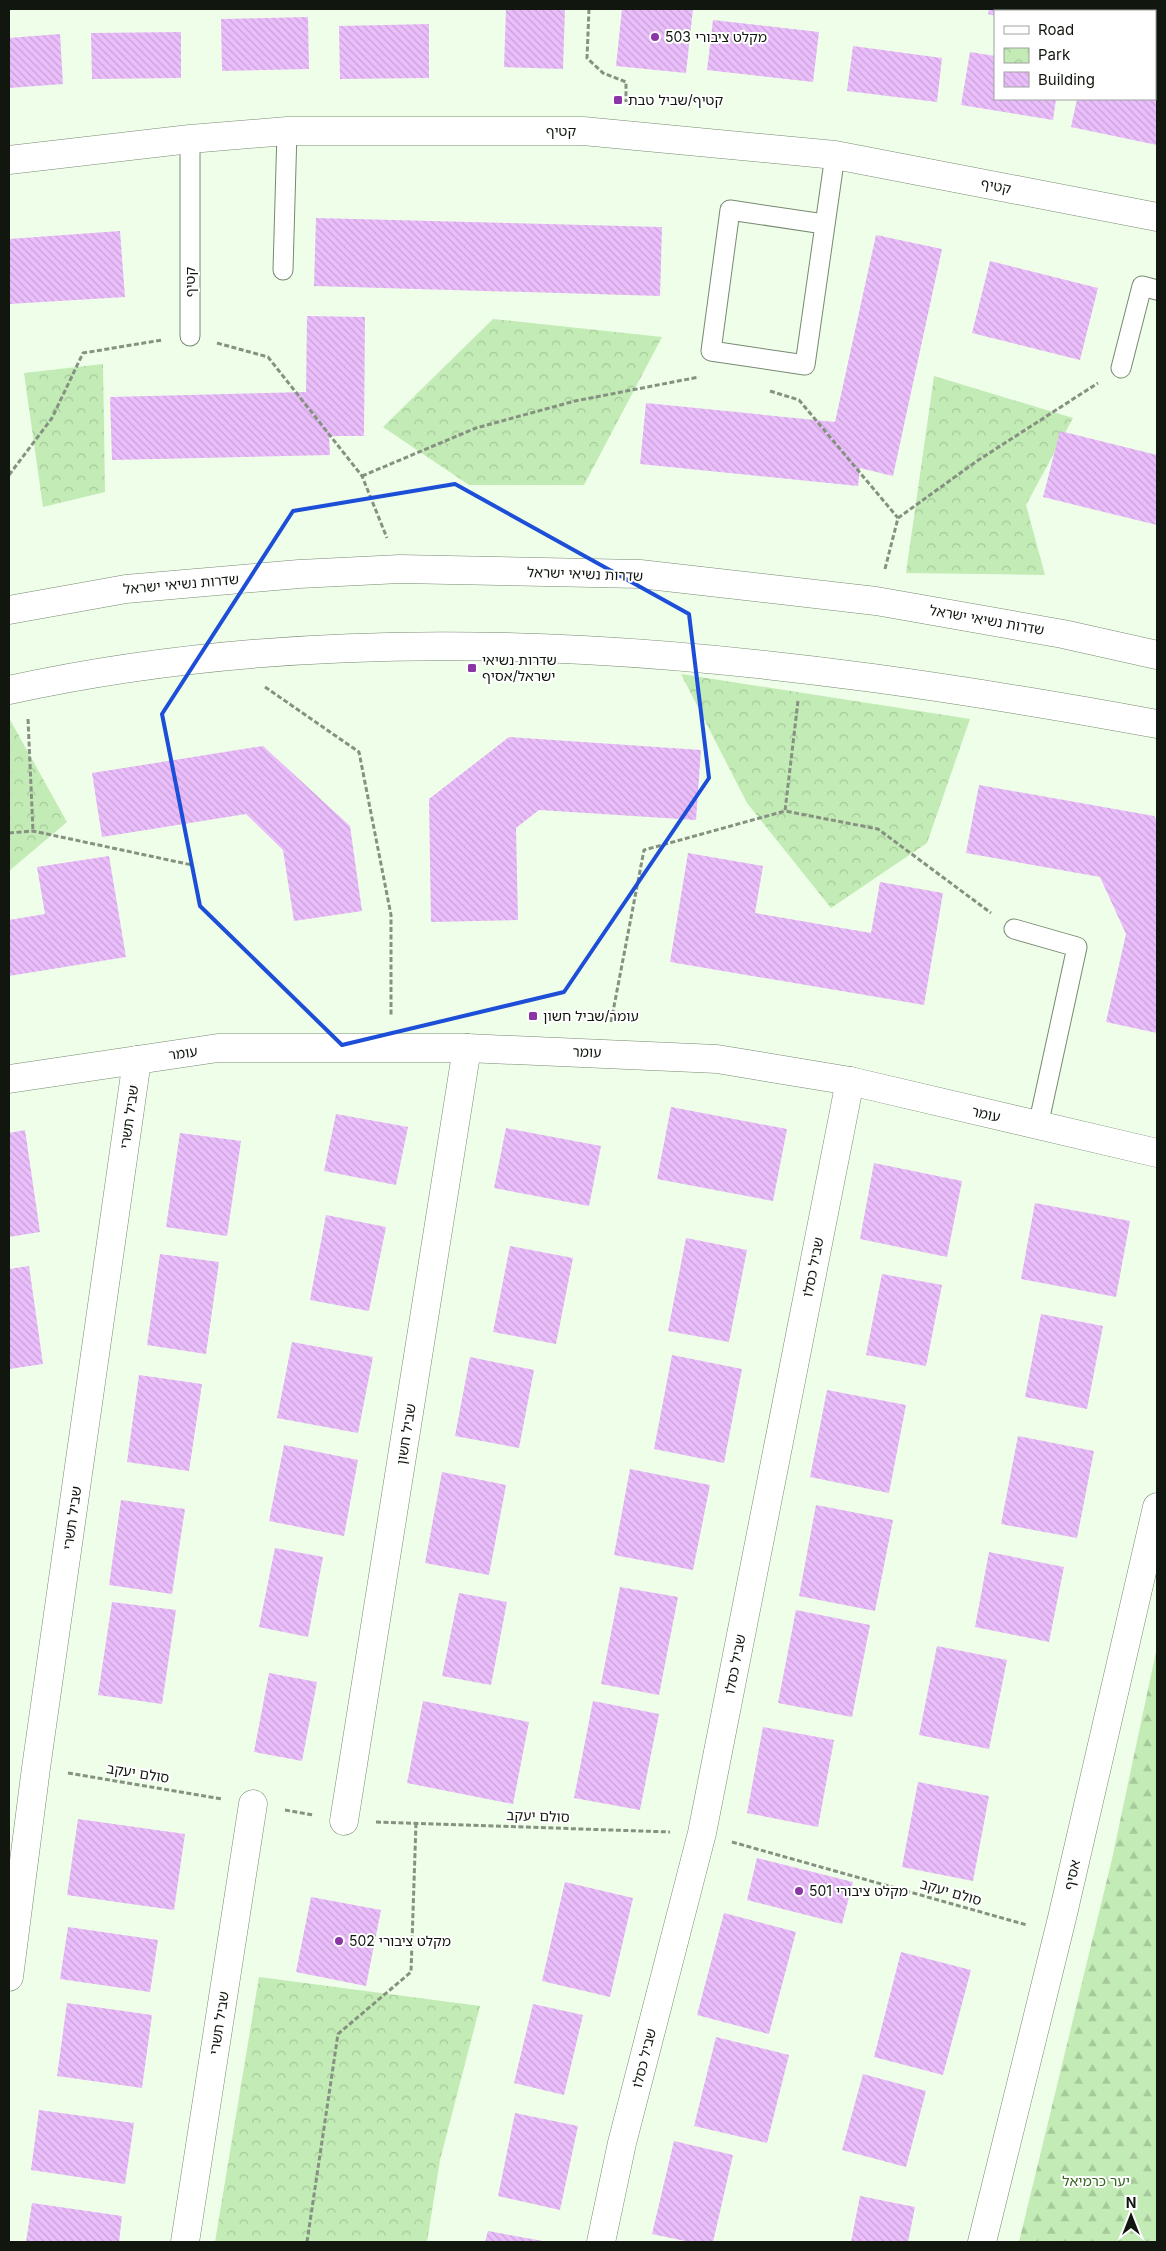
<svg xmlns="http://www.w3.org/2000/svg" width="1166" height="2251" font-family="Inter,'Noto Sans Hebrew',sans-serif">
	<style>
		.forest { fill: url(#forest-firs) }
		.park { fill: url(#park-crowns) }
		.building { fill: url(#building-back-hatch) }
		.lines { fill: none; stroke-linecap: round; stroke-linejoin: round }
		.lane-casing { stroke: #778971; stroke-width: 21 }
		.street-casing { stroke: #778971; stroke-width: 29 }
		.secondary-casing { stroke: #778971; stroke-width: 29 }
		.path { stroke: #879182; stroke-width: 3; stroke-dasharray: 5 2.5; stroke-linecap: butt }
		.lane { stroke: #fff; stroke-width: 19 }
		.street { stroke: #fff; stroke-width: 28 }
		.secondary { stroke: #fff; stroke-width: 28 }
		.marked { fill: none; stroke: #1d4ed8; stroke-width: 4; stroke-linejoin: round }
		.poi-dot { fill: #8a36a5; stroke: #fff; stroke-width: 2 }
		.labels { text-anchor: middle; stroke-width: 4; stroke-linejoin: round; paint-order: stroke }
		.poi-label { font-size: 14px; fill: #11170e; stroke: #fff; text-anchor: start }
		.street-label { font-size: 14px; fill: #11170e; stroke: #fff }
		.park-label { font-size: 14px; fill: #31651a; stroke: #fff }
	</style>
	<defs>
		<pattern id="forest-firs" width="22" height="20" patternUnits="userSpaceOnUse" patternTransform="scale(1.25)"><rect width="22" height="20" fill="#c2ebb5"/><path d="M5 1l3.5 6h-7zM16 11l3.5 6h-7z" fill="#a6c99a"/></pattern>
		<pattern id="park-crowns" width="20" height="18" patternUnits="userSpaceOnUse" patternTransform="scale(1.25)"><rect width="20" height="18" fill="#c2ebb5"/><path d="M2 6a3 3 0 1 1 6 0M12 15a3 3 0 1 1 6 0" fill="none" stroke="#a6c99a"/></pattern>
		<pattern id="building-back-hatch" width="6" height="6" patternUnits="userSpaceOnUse" patternTransform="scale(1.25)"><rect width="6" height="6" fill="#eabdfb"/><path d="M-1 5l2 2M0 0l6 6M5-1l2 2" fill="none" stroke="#c8a2d6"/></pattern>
	</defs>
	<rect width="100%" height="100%" fill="#effee9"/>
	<path class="forest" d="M1157,1647V2242H1019L1112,1859Z"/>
	<g class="park">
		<path d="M493,319L662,337L584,485H469L383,427Z"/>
		<path d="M103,364L105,492L43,507L24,373Z"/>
		<path d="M934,376L1073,418L1026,505L1045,575L906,573Z"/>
		<path d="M681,674L970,719L927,843L831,908L747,803Z"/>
		<path d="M9,718L67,822L9,871Z"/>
		<path d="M259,1977L480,2006L440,2160L427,2242H215Z"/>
	</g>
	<g class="building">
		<path d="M506,9H565L563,69L504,67Z"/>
		<path d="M622,9H693L686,73L616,66Z"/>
		<path d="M989,9H1095V11H995V16L988,14Z"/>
		<path d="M1137,9H1157V59L1155,58V11H1137Z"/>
		<path d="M308,17L309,69L222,71L221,19Z"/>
		<path d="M713,20L819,32L813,82L707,70Z"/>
		<path d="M429,24V78L340,79L339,26Z"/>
		<path d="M181,32V78L92,79L91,33Z"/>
		<path d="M60,34L63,84L9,88V38Z"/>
		<path d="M853,46L942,58L937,102L847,91Z"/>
		<path d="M970,52L995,56V99H1056L1053,120L961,105Z"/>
		<path d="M1155,87H1157V145L1071,127L1077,99H1155Z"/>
		<path d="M316,218L662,227L660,296L314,286Z"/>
		<path d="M120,231L125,297L9,304V239Z"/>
		<path d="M876,235L942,249L893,476L860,468L858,486L640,464L646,403L835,422Z"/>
		<path d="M990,261L1098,288L1080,360L972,333Z"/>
		<path d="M307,316L365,317L364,436H329L330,455L112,460L110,397L306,392Z"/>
		<path d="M1060,431L1157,455V525L1043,497Z"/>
		<path d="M509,737L701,750L696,820L539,810L516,828L518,920L431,922L429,799Z"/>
		<path d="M263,746L350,826L362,911L294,921L283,850L246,814L102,837L92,773Z"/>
		<path d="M979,785L1154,816L1157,822V1033L1106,1022L1126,934L1100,877L966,853Z"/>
		<path d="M688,853L763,866L755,913L871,933L880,882L943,893L924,1005L670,962Z"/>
		<path d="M109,856L126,957L9,976V920L45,914L37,867Z"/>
		<path d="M671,1107L787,1129L773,1201L657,1179Z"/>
		<path d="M336,1114L408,1127L396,1185L324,1171Z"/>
		<path d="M506,1128L601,1146L589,1206L494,1188Z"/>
		<path d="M25,1130L40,1232L9,1237V1133Z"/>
		<path d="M180,1133L241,1141L227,1236L166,1227Z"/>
		<path d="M874,1163L962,1181L947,1257L860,1239Z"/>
		<path d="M1035,1203L1130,1221L1116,1297L1021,1279Z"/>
		<path d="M326,1215L386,1227L369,1311L310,1300Z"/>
		<path d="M686,1238L747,1250L729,1342L668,1331Z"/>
		<path d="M510,1246L573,1258L556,1344L493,1332Z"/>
		<path d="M160,1254L219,1262L206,1354L147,1345Z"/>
		<path d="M29,1266L43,1364L9,1369V1269Z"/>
		<path d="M882,1274L942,1285L926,1366L866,1355Z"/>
		<path d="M1041,1314L1103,1326L1087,1409L1025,1397Z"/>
		<path d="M292,1342L373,1357L358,1433L277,1418Z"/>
		<path d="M672,1355L742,1369L724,1463L654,1449Z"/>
		<path d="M470,1357L534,1370L519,1448L455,1436Z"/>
		<path d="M139,1375L202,1384L189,1471L127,1462Z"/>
		<path d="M827,1390L906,1405L889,1493L810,1477Z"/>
		<path d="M1018,1436L1094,1451L1077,1538L1001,1524Z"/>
		<path d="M284,1445L358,1460L344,1536L269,1521Z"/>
		<path d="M630,1469L710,1485L693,1570L614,1555Z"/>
		<path d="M442,1472L506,1485L489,1575L425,1563Z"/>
		<path d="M121,1500L185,1509L172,1594L109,1585Z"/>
		<path d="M816,1505L893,1520L875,1611L799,1596Z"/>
		<path d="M275,1548L323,1557L308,1637L259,1627Z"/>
		<path d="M989,1552L1064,1567L1049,1642L975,1627Z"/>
		<path d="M620,1587L678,1597L659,1695L601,1684Z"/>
		<path d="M459,1593L507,1602L491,1685L442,1676Z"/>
		<path d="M112,1602L176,1610L162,1704L98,1695Z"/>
		<path d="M796,1610L870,1625L852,1717L778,1703Z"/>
		<path d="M937,1646L1007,1660L989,1749L919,1735Z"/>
		<path d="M269,1673L317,1682L302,1761L254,1752Z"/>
		<path d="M423,1701L529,1722L513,1804L407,1783Z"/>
		<path d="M593,1701L659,1714L640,1810L574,1798Z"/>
		<path d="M763,1727L834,1740L818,1827L747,1813Z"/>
		<path d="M918,1782L989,1796L973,1881L902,1867Z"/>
		<path d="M78,1819L185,1834L174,1910L67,1895Z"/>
		<path d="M757,1858L853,1882L842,1924L747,1900Z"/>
		<path d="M565,1882L633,1898L610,1997L542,1981Z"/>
		<path d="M311,1897L381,1910L366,1986L296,1972Z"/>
		<path d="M724,1913L796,1932L769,2034L697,2015Z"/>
		<path d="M68,1927L158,1940L150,1992L60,1979Z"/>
		<path d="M901,1952L971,1970L943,2075L874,2057Z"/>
		<path d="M67,2003L152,2015L142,2088L57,2076Z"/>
		<path d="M533,2004L583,2015L564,2095L514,2083Z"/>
		<path d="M716,2037L789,2055L767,2143L694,2126Z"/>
		<path d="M863,2074L926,2091L906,2167L842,2150Z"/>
		<path d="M39,2110L134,2123L125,2184L31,2170Z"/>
		<path d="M515,2113L578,2126L560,2210L498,2196Z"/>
		<path d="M674,2141L733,2155L713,2242H690L652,2234Z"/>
		<path d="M860,2196L915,2207L908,2242H851Z"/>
		<path d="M32,2203L122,2216L119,2242H26Z"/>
		<path d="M488,2231L543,2241V2242H485Z"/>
	</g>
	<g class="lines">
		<defs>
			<g id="lane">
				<path d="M190,139V336"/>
				<path d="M824,224L730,210L711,351L805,365L835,155"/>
				<path d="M283,270L287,131"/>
				<path d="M1121,368L1142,286L1157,290"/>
				<path d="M1014,929L1077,947L1038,1126"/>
			</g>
			<g id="street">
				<path d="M9,160L190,139L287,131H583L835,155L1157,217"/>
				<path d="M9,1079L218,1048H467L717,1059L850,1081L1157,1153"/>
				<path d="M344,1821L467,1048"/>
				<path d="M9,1977L36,1768L137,1060"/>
				<path d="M185,2242L253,1804"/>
				<path d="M601,2242L622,2143L702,1833L850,1081"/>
				<path d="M982,2242L1062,1918L1157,1507"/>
			</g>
			<g id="secondary">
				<path d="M9,610L126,589L299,574L400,569L640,574L876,601L1063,634L1157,655"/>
				<path d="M9,690C388,607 780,655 1157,724"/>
			</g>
		</defs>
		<use href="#lane" class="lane-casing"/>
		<use href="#street" class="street-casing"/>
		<use href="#secondary" class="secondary-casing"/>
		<g class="path">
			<path d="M589,9L587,58L603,73L626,82V102"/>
			<path d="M217,343L268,357L362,476L387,538"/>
			<path d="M770,391L799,400L898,518"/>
			<path d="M9,475L52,418L83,353L162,340"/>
			<path d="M362,476L476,428L575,401L699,377"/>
			<path d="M885,569L898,518L977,461L1098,383"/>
			<path d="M265,687L359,752L391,915V1016"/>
			<path d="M798,701L785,811L878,829L991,913"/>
			<path d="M28,719L33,831"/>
			<path d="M9,833L33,831L192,865"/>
			<path d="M611,1022L644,850L785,811"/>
			<path d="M68,1773L222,1799"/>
			<path d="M285,1810L313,1815"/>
			<path d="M376,1822L670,1832"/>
			<path d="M732,1842L1027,1925"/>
			<path d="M307,2242L338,2034L411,1972L416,1823"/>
		</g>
		<use href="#lane" class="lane"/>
		<use href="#street" class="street"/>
		<use href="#secondary" class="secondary"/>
	</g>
	<path class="marked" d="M455,484L689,614L709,778L564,992L342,1045L200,906L162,714L293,511Z"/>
	<g class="poi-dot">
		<circle cx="655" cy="37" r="5"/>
		<rect x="613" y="95" width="10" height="10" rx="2.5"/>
		<rect x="467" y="663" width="10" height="10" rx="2.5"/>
		<rect x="528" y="1011" width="10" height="10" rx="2.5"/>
		<circle cx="799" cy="1891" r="5"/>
		<circle cx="339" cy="1941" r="5"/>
	</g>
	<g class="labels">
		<g class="poi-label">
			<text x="665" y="42">מקלט ציבורי 503</text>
			<text x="628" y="105">קטיף/שביל טבת</text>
			<text x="482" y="665">שדרות נשיאי<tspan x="482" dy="16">ישראל/אסיף</tspan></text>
			<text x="543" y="1021">עומר/שביל חשון</text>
			<text x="809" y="1896">מקלט ציבורי 501</text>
			<text x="349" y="1946">מקלט ציבורי 502</text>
		</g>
		<g class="street-label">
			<text x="561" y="136">קטיף</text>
			<text transform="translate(996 186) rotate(11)" y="5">קטיף</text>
			<text transform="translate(190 282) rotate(-90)" y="5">קטיף</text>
			<text transform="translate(585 574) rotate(2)" y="5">שדרות נשיאי ישראל</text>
			<text transform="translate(181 584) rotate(-5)" y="5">שדרות נשיאי ישראל</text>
			<text transform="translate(987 620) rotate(10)" y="5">שדרות נשיאי ישראל</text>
			<text transform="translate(587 1052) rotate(2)" y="5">עומר</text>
			<text transform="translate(183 1053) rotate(-8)" y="5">עומר</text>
			<text transform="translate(986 1114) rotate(13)" y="5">עומר</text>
			<text transform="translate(129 1117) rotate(-82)" y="5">שביל תשרי</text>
			<text transform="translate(813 1267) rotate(-79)" y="5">שביל כסלו</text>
			<text transform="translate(406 1434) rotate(-81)" y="5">שביל חשון</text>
			<text transform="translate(72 1518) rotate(-82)" y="5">שביל תשרי</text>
			<text transform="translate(735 1664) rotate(-79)" y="5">שביל כסלו</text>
			<text transform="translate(138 1773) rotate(9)" y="5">סולם יעקב</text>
			<text transform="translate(538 1816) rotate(2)" y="5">סולם יעקב</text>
			<text transform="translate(1072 1875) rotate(-77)" y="5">אסיף</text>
			<text transform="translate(951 1892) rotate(16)" y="5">סולם יעקב</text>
			<text transform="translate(219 2023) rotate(-81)" y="5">שביל תשרי</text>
			<text transform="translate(644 2058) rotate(-76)" y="5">שביל כסלו</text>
		</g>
		<g class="park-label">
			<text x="1096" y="2186">יער כרמיאל</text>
		</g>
	</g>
	<rect width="1166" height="2251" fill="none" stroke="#11170e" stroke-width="20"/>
	<rect x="994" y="10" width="162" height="90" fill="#ffffff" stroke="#a0a29f"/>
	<rect x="1004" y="26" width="25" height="8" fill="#ffffff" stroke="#a0a29f"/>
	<text x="1038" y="35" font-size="15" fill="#11170e">Road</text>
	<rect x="1004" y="48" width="25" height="15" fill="url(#park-crowns)" stroke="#a0a29f"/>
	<text x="1038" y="60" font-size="15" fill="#11170e">Park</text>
	<rect x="1004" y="72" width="25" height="15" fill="url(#building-back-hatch)" stroke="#a0a29f"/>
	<text x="1038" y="85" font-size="15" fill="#11170e">Building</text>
	<g transform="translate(1131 2216)" stroke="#ffffff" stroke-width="4" paint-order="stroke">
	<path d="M0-4L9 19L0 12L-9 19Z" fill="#11170e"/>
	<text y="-8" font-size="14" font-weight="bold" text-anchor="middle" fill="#11170e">N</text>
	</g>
</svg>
